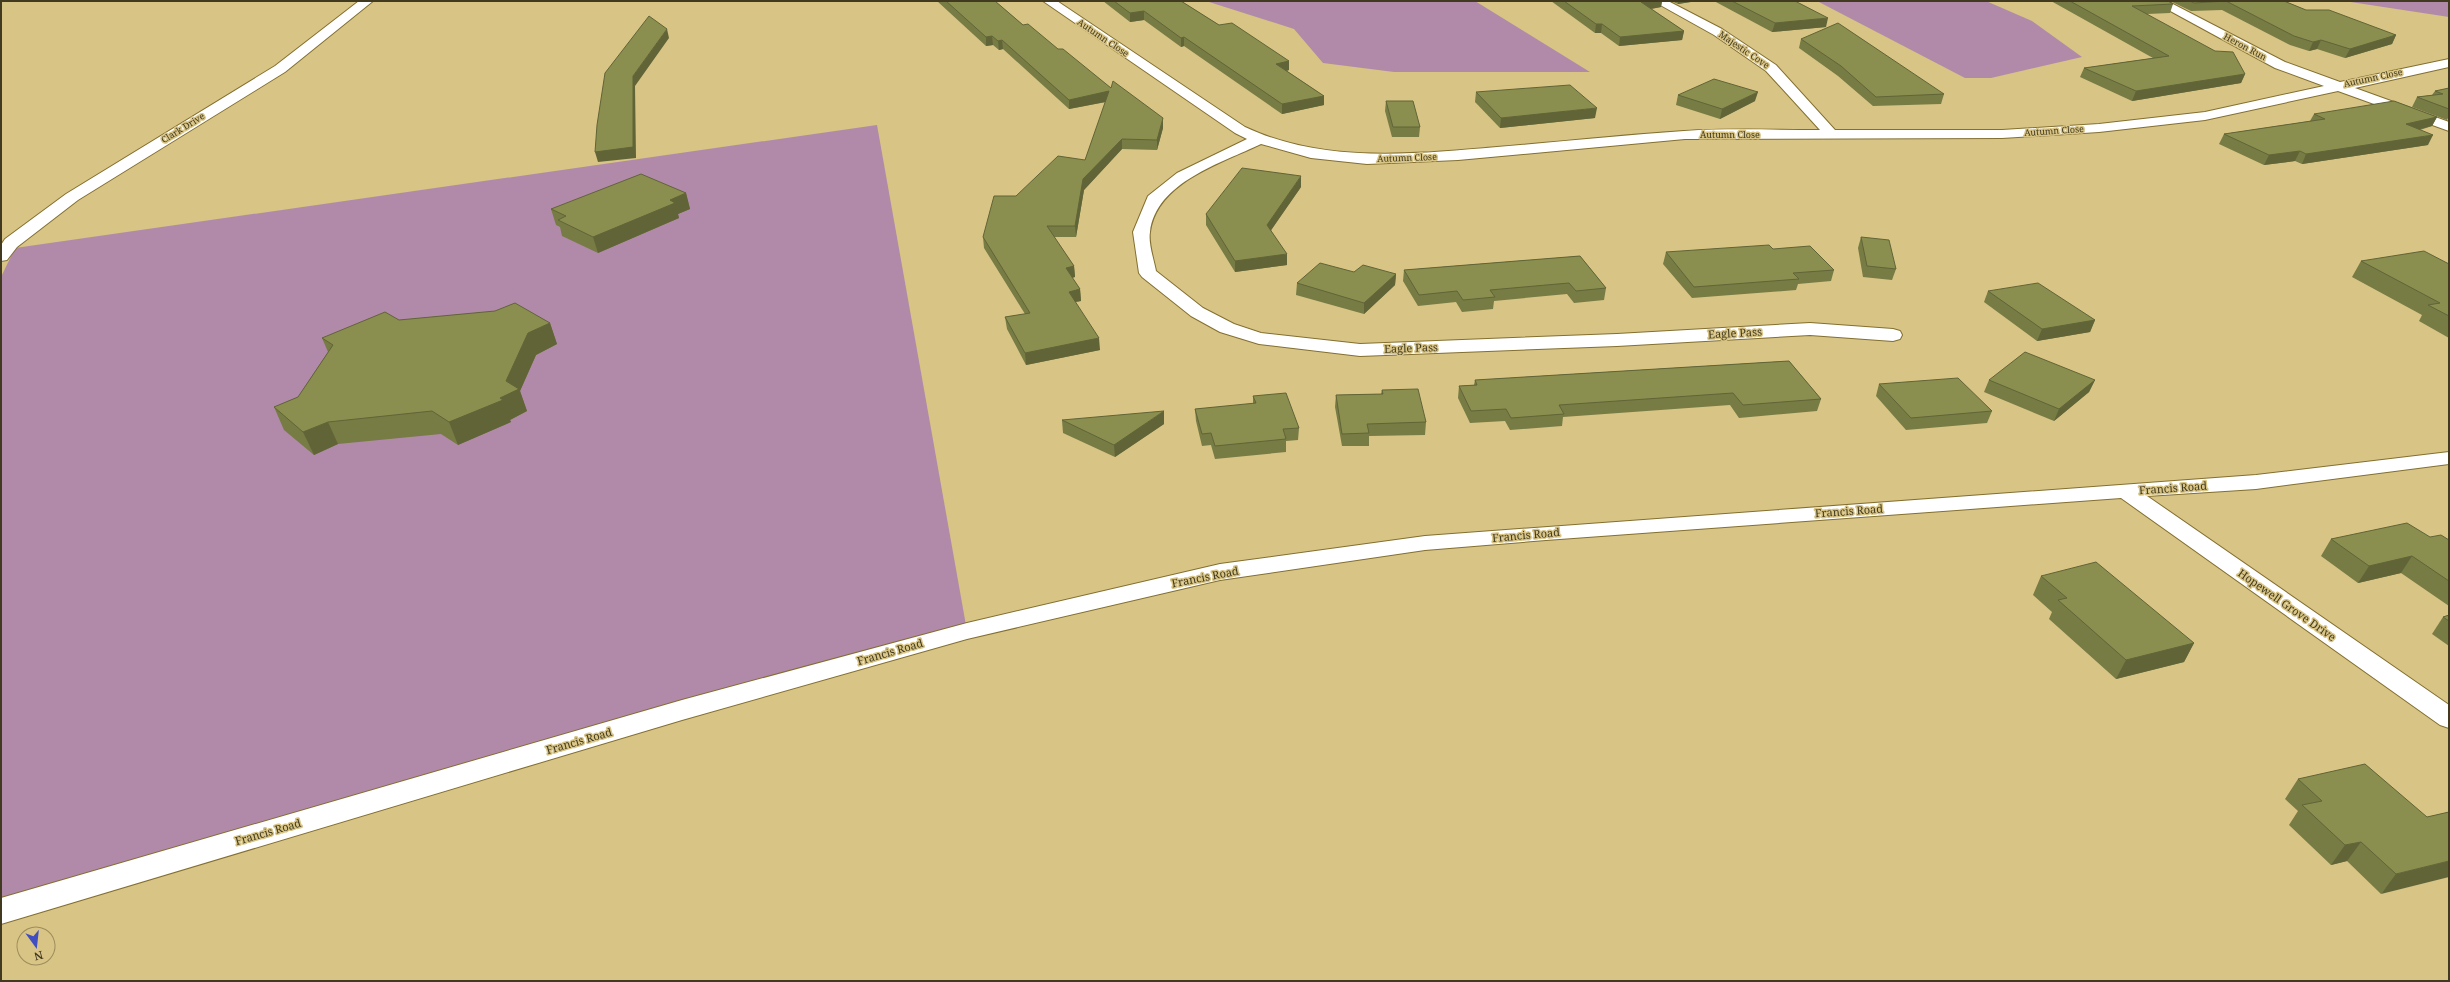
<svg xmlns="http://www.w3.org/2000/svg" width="2450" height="982" font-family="'Noto Serif',serif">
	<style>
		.green { fill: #b18aaa }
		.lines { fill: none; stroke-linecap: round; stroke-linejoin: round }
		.minor-casing { stroke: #836f30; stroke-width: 2 }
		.minor { fill: #fff; fill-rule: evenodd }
		.wall { fill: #777b44 }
		.shaded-wall { fill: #616437 }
		.building { fill: #8a8f4f; stroke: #616437 }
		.labels { text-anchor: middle; stroke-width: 3; stroke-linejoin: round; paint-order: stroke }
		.far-street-label { font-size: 9px; fill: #423a20; stroke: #d8c484 }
		.street-label { font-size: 11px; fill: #423a20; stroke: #d8c484 }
	</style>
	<rect width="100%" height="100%" fill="#d8c484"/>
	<g class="green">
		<path d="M1206,1H1475L1590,72H1394L1323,63L1294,29Z"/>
		<path d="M1817,1H1986L2032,21L2082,57L1991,78H1965Z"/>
		<path d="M2344,1H2449V17Z"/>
		<path d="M877,125L967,631L1,910V277L15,248Z"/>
	</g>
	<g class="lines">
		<defs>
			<g id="minor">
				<path d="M359,1H373L285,72L78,200L17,247L7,260L1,261V245L5,239L66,194L275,66Z"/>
				<path d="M1043,1H1057L1245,127C1324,164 1413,154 1497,147C1559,142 1622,135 1684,131C1729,128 1775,130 1820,130L1766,71L1714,35L1653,1H1668L1722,29L1776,65L1835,130H2002L2099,124L2205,112L2324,86L2275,68L2152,1H2167L2285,62L2340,82L2449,59V67L2355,88L2449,122V131L2338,91L2205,120L2099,132L2002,138L1685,139L1458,160L1367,164L1311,158L1261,144C1222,163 1156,182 1150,232C1148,243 1154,260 1156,271L1203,308L1234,324L1261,333L1360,344L1617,334L1810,323L1893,329L1900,331L1902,335L1900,339L1893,341L1810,335L1617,346L1360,356L1259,344L1220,332L1191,316L1142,277L1139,273L1133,232L1148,196L1177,173L1247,139L1235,133Z"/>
				<path d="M2449,452V464L2256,489L2147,496L2449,705V728L2440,725L2121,498L1546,540L1425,550L1220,580L967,639L682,720L1,924V898L682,700L967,623L1220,564L1425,536L2256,475Z"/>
			</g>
		</defs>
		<use href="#minor" class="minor-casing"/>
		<use href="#minor" class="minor"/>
	</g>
	<g class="wall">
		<path d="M937,1H995L1023,25L1111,88L1163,128L1157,150L1122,149L1084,190L1076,237H1054L1074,266L1075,277L1072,278L1080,289L1081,301L1075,302L1100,350L1026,365L1007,329L1005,317L1025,314L984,248L983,237L1016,196L1085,160L1106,102L1069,109L1003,49L999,50L993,45L986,46Z"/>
		<path d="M1103,1H1181L1219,25L1289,61V70L1287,71L1324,96V105L1282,114L1184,46L1181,47L1144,20L1130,22Z"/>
		<path d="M1551,1H1662L1661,7L1651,9L1684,31L1682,40L1619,46L1601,33H1595Z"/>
		<path d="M1671,1H1697L1678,4Z"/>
		<path d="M1714,1H1795L1826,27L1772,32Z"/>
		<path d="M2051,1H2168L2173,4L2170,13L2147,14L2245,74L2241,83L2132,101L2080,77L2084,68L2153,58Z"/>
		<path d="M2170,1H2284L2306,10L2396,35L2392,44L2345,58L2317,49L2309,51L2290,45L2222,10L2191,11Z"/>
		<path d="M1801,39L1944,94L1941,104L1873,106L1838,76L1799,48Z"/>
		<path d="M2449,88V116L2447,120L2412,107L2417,97L2432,95L2435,91Z"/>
		<path d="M1476,92L1595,118L1500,128L1475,102Z"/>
		<path d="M1678,95L1755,101L1720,119L1676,105Z"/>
		<path d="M1386,101L1420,127L1419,137H1392L1385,111Z"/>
		<path d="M2314,114L2437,117L2432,126L2420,130L2428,145L2302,164L2295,161L2264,165L2219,144L2224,134L2310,121Z"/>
		<path d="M1301,187L1271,230L1287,265L1235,272L1206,225V214Z"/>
		<path d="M686,193L690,209L678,214L679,218L598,253L562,236L560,227L556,225L551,209Z"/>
		<path d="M1861,237L1896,269L1892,280L1863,277L1858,248Z"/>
		<path d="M1773,249L1834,270L1831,281L1798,284L1796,290L1692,298L1663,264L1666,252Z"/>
		<path d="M1580,256L1606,288L1604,300L1574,303L1567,294L1494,301L1493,309L1462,312L1456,302L1418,306L1403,281L1404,270Z"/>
		<path d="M2361,261L2449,264V338L2419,321L2422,315L2352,277Z"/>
		<path d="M1354,272L1396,274L1395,285L1364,314L1296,295L1297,283Z"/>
		<path d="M1988,291L2095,320L2090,332L2037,341L1984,302Z"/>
		<path d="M550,323L557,344L536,355L520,391L527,411L510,420L511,422L458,445L441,434L338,444L314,455L284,430L274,407L298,397L328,352L322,338Z"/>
		<path d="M1789,361L1821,399L1817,411L1739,418L1730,405L1563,417L1562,426L1510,430L1505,421L1470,423L1458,398L1459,386L1474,385L1475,380Z"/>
		<path d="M1989,380H2095L2089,392L2054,421L1984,392Z"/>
		<path d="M1879,384L1992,411L1987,423L1906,430L1876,396Z"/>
		<path d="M1382,390L1426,422L1425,435L1369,436V446H1342L1335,407L1336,395L1381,394Z"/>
		<path d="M1253,396L1299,428L1298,440L1286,441V452L1215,459L1211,445L1202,446L1196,421L1195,409L1253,404Z"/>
		<path d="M1062,420L1164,424L1115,457L1063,433Z"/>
		<path d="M2430,537L2449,540V606L2401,573L2358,583L2321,556L2331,539Z"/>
		<path d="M2041,576L2194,643L2184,662L2116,679L2049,619L2052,612L2033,595Z"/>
		<path d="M2449,615V646L2432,634L2443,617Z"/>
		<path d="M2298,779L2427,817L2449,812L2381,894L2347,861L2331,865L2289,825L2298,811L2285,799Z"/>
	</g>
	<g class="shaded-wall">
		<path d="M1648,1H1662L1661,7L1639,11L1641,2Z"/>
		<path d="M1678,1H1697L1678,4Z"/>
		<path d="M1144,11V20L1130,22V13Z"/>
		<path d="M1828,18L1826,27L1772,32L1775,23Z"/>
		<path d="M1596,24H1602L1601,33H1595Z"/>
		<path d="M667,29L669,38L635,86L636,158L598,162L595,152L633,76Z"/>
		<path d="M1684,31L1682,40L1619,46L1620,37Z"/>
		<path d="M2396,35L2392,44L2345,58L2350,49Z"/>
		<path d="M992,36L993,45L986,46V37Z"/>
		<path d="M1184,37V46L1181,47V38Z"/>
		<path d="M1002,40L1003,49L999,50L998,41Z"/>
		<path d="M2321,40L2317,49L2309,51L2313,42Z"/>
		<path d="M1289,61V70L1276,73V64Z"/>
		<path d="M2245,74L2241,83L2132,101L2136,91Z"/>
		<path d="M1109,91L1110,101L1069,109V100Z"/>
		<path d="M1758,92L1755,101L1720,119L1722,109Z"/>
		<path d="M1324,96V105L1282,114V104Z"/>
		<path d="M1597,108L1595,118L1500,128L1501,118Z"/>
		<path d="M2437,117L2432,126L2401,134L2406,124Z"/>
		<path d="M1163,118V128L1157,150V140Z"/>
		<path d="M2433,135L2428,145L2302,164L2306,154Z"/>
		<path d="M1122,139V149L1084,190L1076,237L1075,226L1083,179Z"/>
		<path d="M2300,151L2295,161L2264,165L2269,155Z"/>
		<path d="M1301,176V187L1267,236V225Z"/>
		<path d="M686,193L690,209L678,214L679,218L598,253L593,237L670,200Z"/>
		<path d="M1287,254V265L1235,272V261Z"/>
		<path d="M1074,266L1075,277L1066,279V268Z"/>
		<path d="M1396,274L1395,285L1364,314V303Z"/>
		<path d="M1080,289L1081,301L1069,303V292Z"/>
		<path d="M2095,320L2090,332L2037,341L2042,329Z"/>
		<path d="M550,323L557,344L536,355L520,391L527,411L510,420L511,422L458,445L449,422L500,398L506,381L528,333Z"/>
		<path d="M1099,338L1100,350L1026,365L1025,353Z"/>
		<path d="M2095,380L2089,392L2054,421L2059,409Z"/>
		<path d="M1164,411V424L1115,457L1114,445Z"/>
		<path d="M328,422L338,444L314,455L303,432Z"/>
		<path d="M2412,556L2401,573L2358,583L2369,566Z"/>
		<path d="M2194,643L2184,662L2116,679L2126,660Z"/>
		<path d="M2361,842L2347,861L2331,865L2345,845Z"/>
		<path d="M2449,861V877L2381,894L2396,874Z"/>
	</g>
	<g class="building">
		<path d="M946,1H995L1023,25L1028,24L1058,49H1063L1111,88L1113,81L1163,118L1157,140L1122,139L1083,179L1075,226H1047L1074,266L1066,268L1080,289L1069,292L1099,338L1025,353L1005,317L1030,313L983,237L994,196H1016L1058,156L1085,160L1109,91L1069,100L1002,40L998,41L992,36L986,37Z"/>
		<path d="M1114,1H1181L1219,25L1232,23L1289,61L1276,64L1324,96L1282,104L1184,37L1181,38L1144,11L1130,13Z"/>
		<path d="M1564,1H1648L1641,2L1684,31L1620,37L1602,24H1596Z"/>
		<path d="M1732,1H1795L1828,18L1775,23Z"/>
		<path d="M2070,1H2168L2173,4L2132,6L2215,51L2233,52L2245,74L2136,91L2084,68L2169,56Z"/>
		<path d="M2190,1H2284L2306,10H2329L2396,35L2350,49L2321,40L2313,42L2294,36L2226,1L2194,3Z"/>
		<path d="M649,16L667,29L633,76V147L595,152L597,125L605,73Z"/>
		<path d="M1838,23L1944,94L1876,97L1841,66L1801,39Z"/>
		<path d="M1714,79L1758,92L1722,109L1678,95Z"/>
		<path d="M1570,85L1597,108L1501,118L1476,92Z"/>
		<path d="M2449,88V109L2417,97L2443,94L2435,91Z"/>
		<path d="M1386,101H1413L1420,127H1393Z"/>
		<path d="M2394,101L2437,117L2406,124L2433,135L2306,154L2300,151L2269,155L2224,134L2325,119L2314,114Z"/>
		<path d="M1242,168L1301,176L1267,225L1287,254L1235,261L1206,214Z"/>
		<path d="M641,174L686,193L670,200L675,203L593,237L558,220L566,216L551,209Z"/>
		<path d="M1861,237L1889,240L1896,269L1867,266Z"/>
		<path d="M1769,245L1773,249L1810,246L1834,270L1793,273L1799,279L1694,287L1666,252Z"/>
		<path d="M2424,251L2449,264V316L2428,305L2440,303L2361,261Z"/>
		<path d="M1580,256L1606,288L1576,291L1569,283L1490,290L1495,297L1463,300L1457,291L1419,295L1404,270Z"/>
		<path d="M1320,263L1354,272L1363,265L1396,274L1364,303L1297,283Z"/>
		<path d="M2038,283L2095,320L2042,329L1988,291Z"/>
		<path d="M515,303L550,323L528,333L506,381L519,389L500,398L503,400L449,422L432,411L328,422L303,432L274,407L298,397L333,345L322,338L385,312L399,320L495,311Z"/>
		<path d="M2025,352L2095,380L2059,409L1989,380Z"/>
		<path d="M1789,361L1821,399L1743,405L1733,393L1559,405L1564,414L1511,418L1506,409L1471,411L1459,386L1477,385L1475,380Z"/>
		<path d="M1958,378L1992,411L1911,418L1879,384Z"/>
		<path d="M1418,389L1426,422L1367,424L1369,433L1342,434L1336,395L1383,394L1382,390Z"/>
		<path d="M1286,393L1299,428L1283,429L1286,439L1215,446L1211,433L1202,434L1195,409L1256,403L1253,396Z"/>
		<path d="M1164,411L1114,445L1062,420Z"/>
		<path d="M2407,523L2430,537L2441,535L2449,540V581L2412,556L2369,566L2331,539Z"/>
		<path d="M2096,562L2194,643L2126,660L2058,600L2067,598L2041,576Z"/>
		<path d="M2449,615V621L2443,617Z"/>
		<path d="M2365,764L2427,817L2449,812V861L2396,874L2361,842L2345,845L2302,805L2322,801L2298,779Z"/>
	</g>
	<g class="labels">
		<g class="far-street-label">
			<text transform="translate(1103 38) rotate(34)" y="3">Autumn Close</text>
			<text transform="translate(2245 47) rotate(28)" y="3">Heron Run</text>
			<text transform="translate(1744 50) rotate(34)" y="3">Majestic Cove</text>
			<text transform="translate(2373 78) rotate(-12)" y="3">Autumn Close</text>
			<text transform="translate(183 128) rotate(-32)" y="3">Clark Drive</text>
			<text transform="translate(2054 131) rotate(-4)" y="3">Autumn Close</text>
			<text x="1730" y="138">Autumn Close</text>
			<text transform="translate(1407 158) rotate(-2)" y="3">Autumn Close</text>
		</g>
		<g class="street-label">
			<text transform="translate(1735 333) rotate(-3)" y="4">Eagle Pass</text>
			<text transform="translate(1411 348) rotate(-2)" y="4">Eagle Pass</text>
			<text transform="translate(2173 488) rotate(-4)" y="4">Francis Road</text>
			<text transform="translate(1849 511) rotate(-4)" y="4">Francis Road</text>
			<text transform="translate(1526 535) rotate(-5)" y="4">Francis Road</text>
			<text transform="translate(1205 577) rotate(-11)" y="4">Francis Road</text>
			<text transform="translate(2287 605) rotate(35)" y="4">Hopewell Grove Drive</text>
			<text transform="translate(890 652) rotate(-16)" y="4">Francis Road</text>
			<text transform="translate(579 741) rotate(-16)" y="4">Francis Road</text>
			<text transform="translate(268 832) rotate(-16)" y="4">Francis Road</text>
		</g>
	</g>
	<rect width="2450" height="982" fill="none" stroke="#423a20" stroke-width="4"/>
	<g transform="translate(36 946) rotate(165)"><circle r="19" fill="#d8c484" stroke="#9c8d5c"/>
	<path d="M0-3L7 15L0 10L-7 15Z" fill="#404ec1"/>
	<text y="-6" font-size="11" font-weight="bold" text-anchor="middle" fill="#423a20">N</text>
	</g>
</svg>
